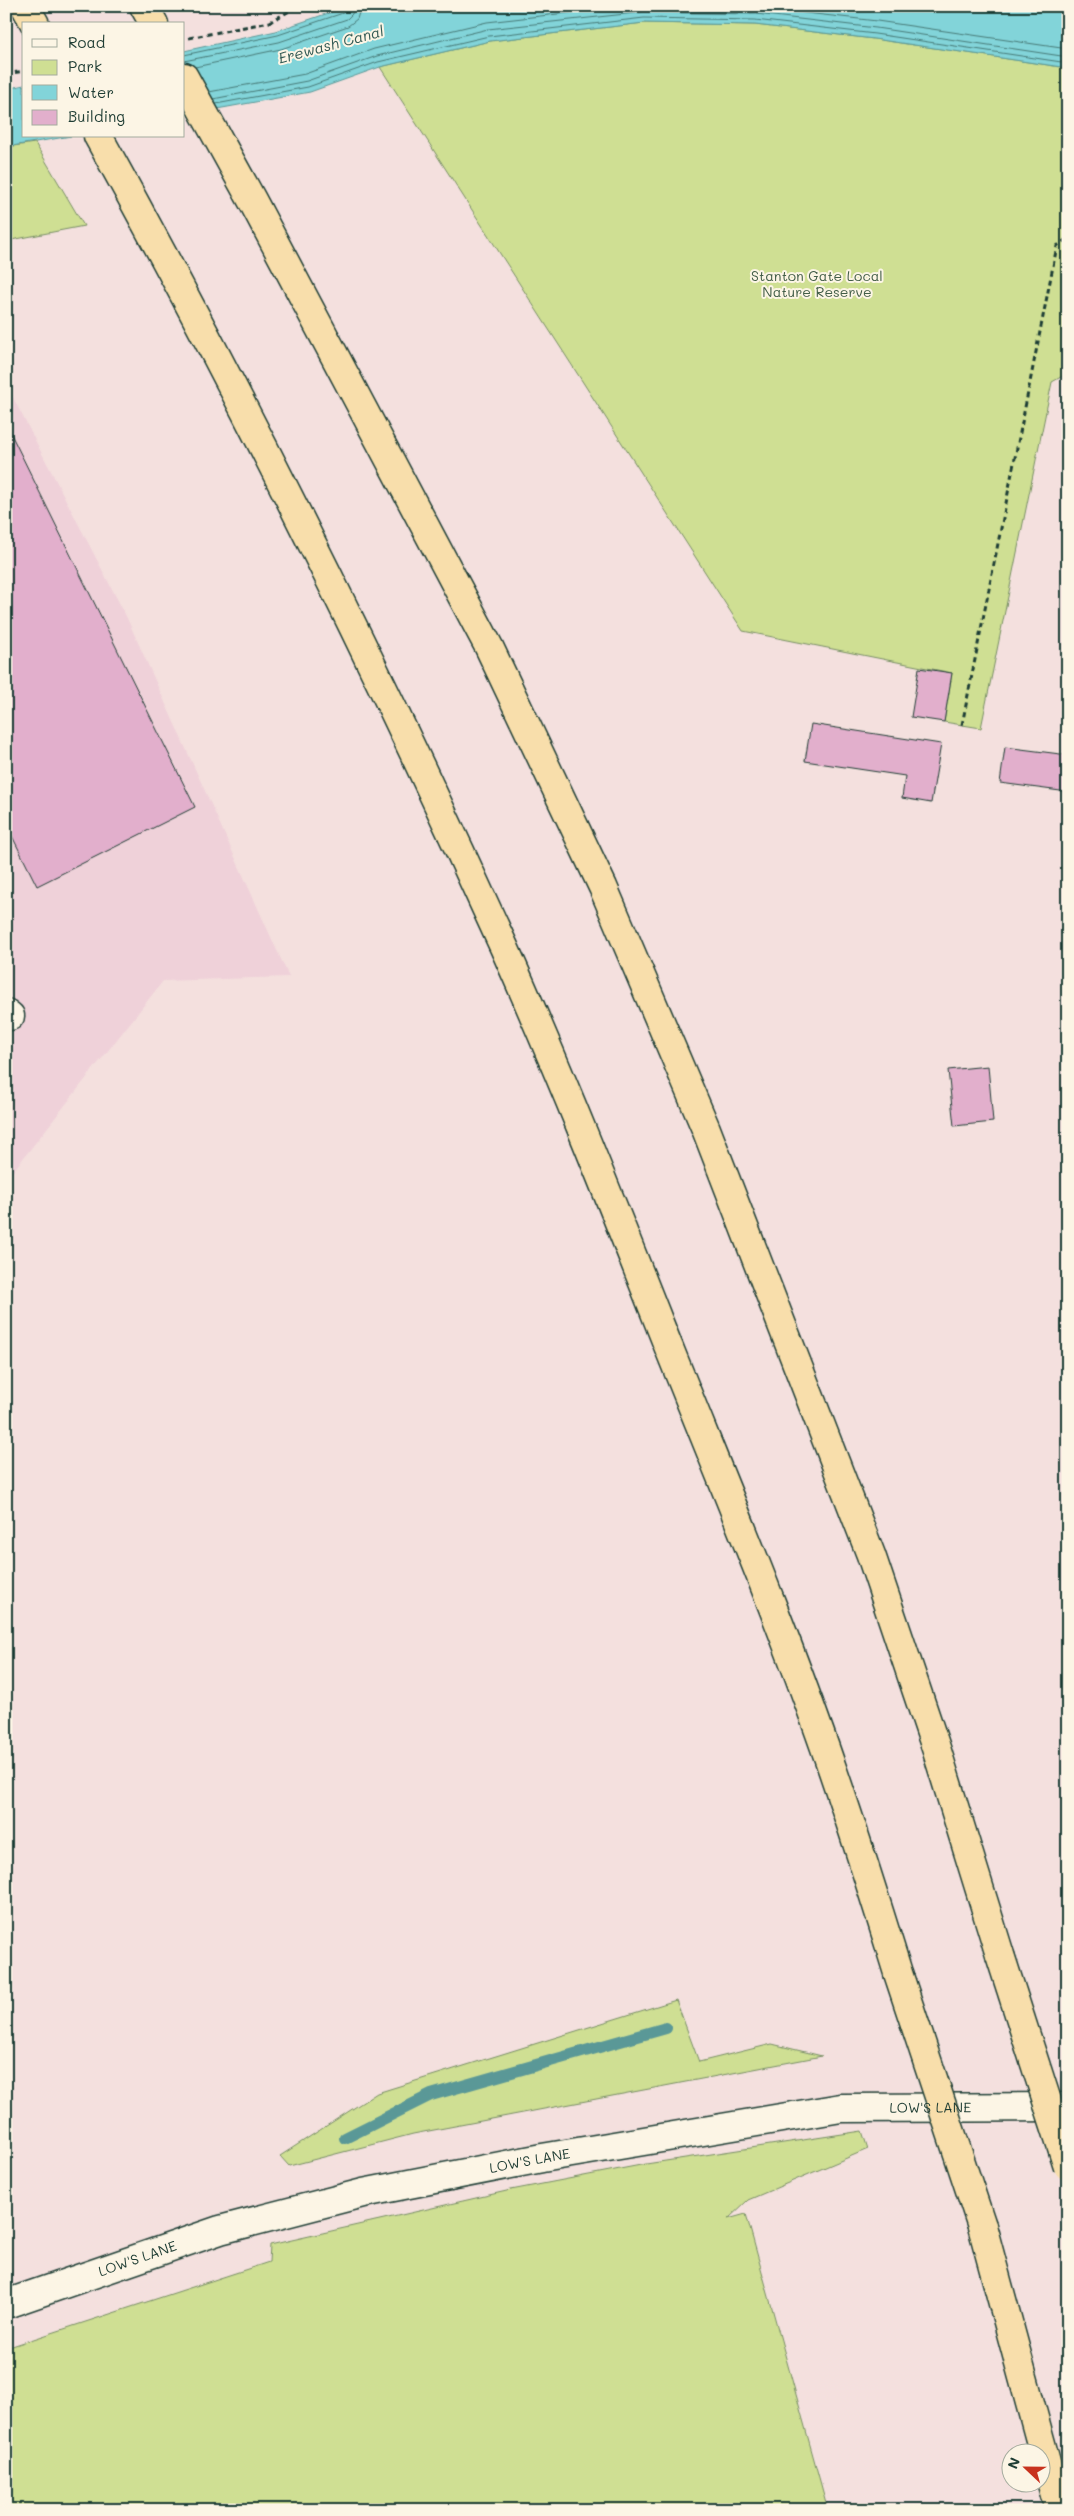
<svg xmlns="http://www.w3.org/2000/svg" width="1074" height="2516" font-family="Mali,sans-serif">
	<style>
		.built { fill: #efd1d9 }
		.green { fill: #cfdf93; stroke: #778e64 }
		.water { fill: #82d4d9; stroke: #5a9897 }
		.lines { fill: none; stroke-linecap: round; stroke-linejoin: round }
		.shore { stroke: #477976; stroke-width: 1 }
		.stream { stroke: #5a9897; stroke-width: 12 }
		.building { fill: #e2afcc; stroke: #1f3d34 }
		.minor-casing { stroke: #1f3d34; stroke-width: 31 }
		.highway-casing { stroke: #1f3d34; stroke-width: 31 }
		.path { stroke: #1f3d34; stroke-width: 3; stroke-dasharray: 5 4; stroke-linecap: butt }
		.minor { stroke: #fcf5e5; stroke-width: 28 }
		.highway { stroke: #f8deab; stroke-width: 28 }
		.highway-bridge-casing { stroke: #1f3d34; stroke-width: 31; stroke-linecap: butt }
		.highway-bridge { stroke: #f8deab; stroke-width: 28 }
		.labels { text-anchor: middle; stroke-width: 4; stroke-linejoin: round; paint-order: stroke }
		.park-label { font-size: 14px; fill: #425d47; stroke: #fcf5e5 }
		.street-label { font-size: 14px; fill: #1f3d34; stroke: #fcf5e5 }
		.water-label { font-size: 15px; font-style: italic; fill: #335b55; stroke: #fcf5e5 }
	</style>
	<rect width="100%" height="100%" fill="#f4e0de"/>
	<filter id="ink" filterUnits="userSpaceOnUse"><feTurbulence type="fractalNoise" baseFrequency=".02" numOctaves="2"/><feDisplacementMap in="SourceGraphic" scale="10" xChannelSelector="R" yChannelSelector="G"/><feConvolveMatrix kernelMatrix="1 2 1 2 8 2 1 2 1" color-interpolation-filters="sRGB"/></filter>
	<g filter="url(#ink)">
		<path class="built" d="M6,384L126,616L289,977L163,981L6,1180Z"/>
		<g class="green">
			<path d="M644,23L755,25L874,39L1068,68V373L1052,382L981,728L944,722L952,673L743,631L380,67L490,41Z"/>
			<path d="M35,143L84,226L6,241V147Z"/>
			<path d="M676,2000L699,2062L772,2044L822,2056L413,2134L289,2166L280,2156L377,2093Z"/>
			<path d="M862,2131L868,2149L748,2200L728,2219L746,2214L828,2510H6V2348L269,2262L270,2245L511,2190L646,2164Z"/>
		</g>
		<g class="water">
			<path d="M349,6H1068V68L874,39L755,25L644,23L490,41L380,67L310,92L184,115V51L276,31Z"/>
			<path d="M24,85V136H71L6,147V89Z"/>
		</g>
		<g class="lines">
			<g class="shore">
				<path d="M743,6L877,21L1068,49"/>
				<path d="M184,55L278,35L343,13L347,6"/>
				<path d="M184,61L279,42L347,19L352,14L354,6"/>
				<path d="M195,67L281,49L348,26L357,19L361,6"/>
				<path d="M209,92L305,74L374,49L487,22L629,6"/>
				<path d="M213,99L307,81L377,56L488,29L644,12L756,14L876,28L1068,57"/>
				<path d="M216,104L308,87L378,62L489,36L644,18L755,20L875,34L1068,63"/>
			</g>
			<path class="stream" d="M345,2138L431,2095L666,2028"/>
		</g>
		<g class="building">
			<path d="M6,424L195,807L37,886L6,824Z"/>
			<path d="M919,668L952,673L944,722L911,717Z"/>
			<path d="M811,724L941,744L931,803L902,798L905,776L805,761Z"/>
			<path d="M1005,747L1068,755V792L1000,783Z"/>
			<path d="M988,1066L993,1122L954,1126L948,1070Z"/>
		</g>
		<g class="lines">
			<defs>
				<g id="minor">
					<path d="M6,1013L10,1016"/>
					<path id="s1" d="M6,2304L220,2230L363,2193L542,2158L841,2108L1068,2107"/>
				</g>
				<g id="highway">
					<path d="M25,6L35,24"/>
					<path d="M144,6L154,24"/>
					<path d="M184,77L252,200L489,647L603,887L706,1129L871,1555L936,1748L1000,1955"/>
					<path d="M98,136C245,401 379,672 504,947C563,1079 616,1214 669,1348C725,1488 784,1628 833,1771C856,1838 877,1905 898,1973"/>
					<path d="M982,2226L1059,2510"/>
				</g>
			</defs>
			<use href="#minor" class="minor-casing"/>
			<use href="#highway" class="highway-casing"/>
			<g class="path">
				<path d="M189,38L270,22L298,6"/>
				<path d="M6,74L24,71"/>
				<path d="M962,725L1057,246L1068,238"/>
				<path d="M144,2510H159"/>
			</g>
			<use href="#minor" class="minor"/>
			<use href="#highway" class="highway"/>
			<defs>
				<g id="highway-bridge">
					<path d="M1000,1955L1068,2166"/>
					<path d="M898,1973L982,2226"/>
				</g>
			</defs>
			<use href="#highway-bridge" class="highway-bridge-casing"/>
			<use href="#highway-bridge" class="highway-bridge"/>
		</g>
	</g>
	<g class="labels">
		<g class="park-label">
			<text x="817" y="281">Stanton Gate Local<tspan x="817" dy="16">Nature Reserve</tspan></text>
		</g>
		<g class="street-label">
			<text dy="5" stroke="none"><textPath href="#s1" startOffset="949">LOW'S LANE</textPath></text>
			<text dy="5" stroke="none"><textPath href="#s1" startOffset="544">LOW'S LANE</textPath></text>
			<text dy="5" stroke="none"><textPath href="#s1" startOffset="139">LOW'S LANE</textPath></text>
		</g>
		<g class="water-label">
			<text transform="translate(331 45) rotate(-15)" y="5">Erewash Canal</text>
		</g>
	</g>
	<rect width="1074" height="2516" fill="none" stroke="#fcf5e5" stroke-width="25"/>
	<rect x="12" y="12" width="1049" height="2491" fill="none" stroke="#1f3d34" stroke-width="2" filter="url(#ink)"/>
	<rect x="22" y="22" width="162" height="115" fill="#fcf5e5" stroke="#a4ab9e"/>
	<rect x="32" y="39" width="25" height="8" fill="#fcf5e5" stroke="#a4ab9e"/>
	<text x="68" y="48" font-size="15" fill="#1f3d34">Road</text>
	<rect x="32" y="60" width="25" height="15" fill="#cfdf93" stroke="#a4ab9e"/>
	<text x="68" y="72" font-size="15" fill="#1f3d34">Park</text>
	<rect x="32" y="85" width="25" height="15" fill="#82d4d9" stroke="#a4ab9e"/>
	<text x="68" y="98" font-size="15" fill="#1f3d34">Water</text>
	<rect x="32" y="110" width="25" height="15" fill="#e2afcc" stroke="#a4ab9e"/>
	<text x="68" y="122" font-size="15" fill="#1f3d34">Building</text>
	<g transform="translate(1026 2468) rotate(292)"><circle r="24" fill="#fcf5e5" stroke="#a4ab9e"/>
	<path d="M0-4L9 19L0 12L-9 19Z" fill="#c8321e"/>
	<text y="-8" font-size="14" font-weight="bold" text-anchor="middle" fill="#1f3d34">N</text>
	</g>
</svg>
